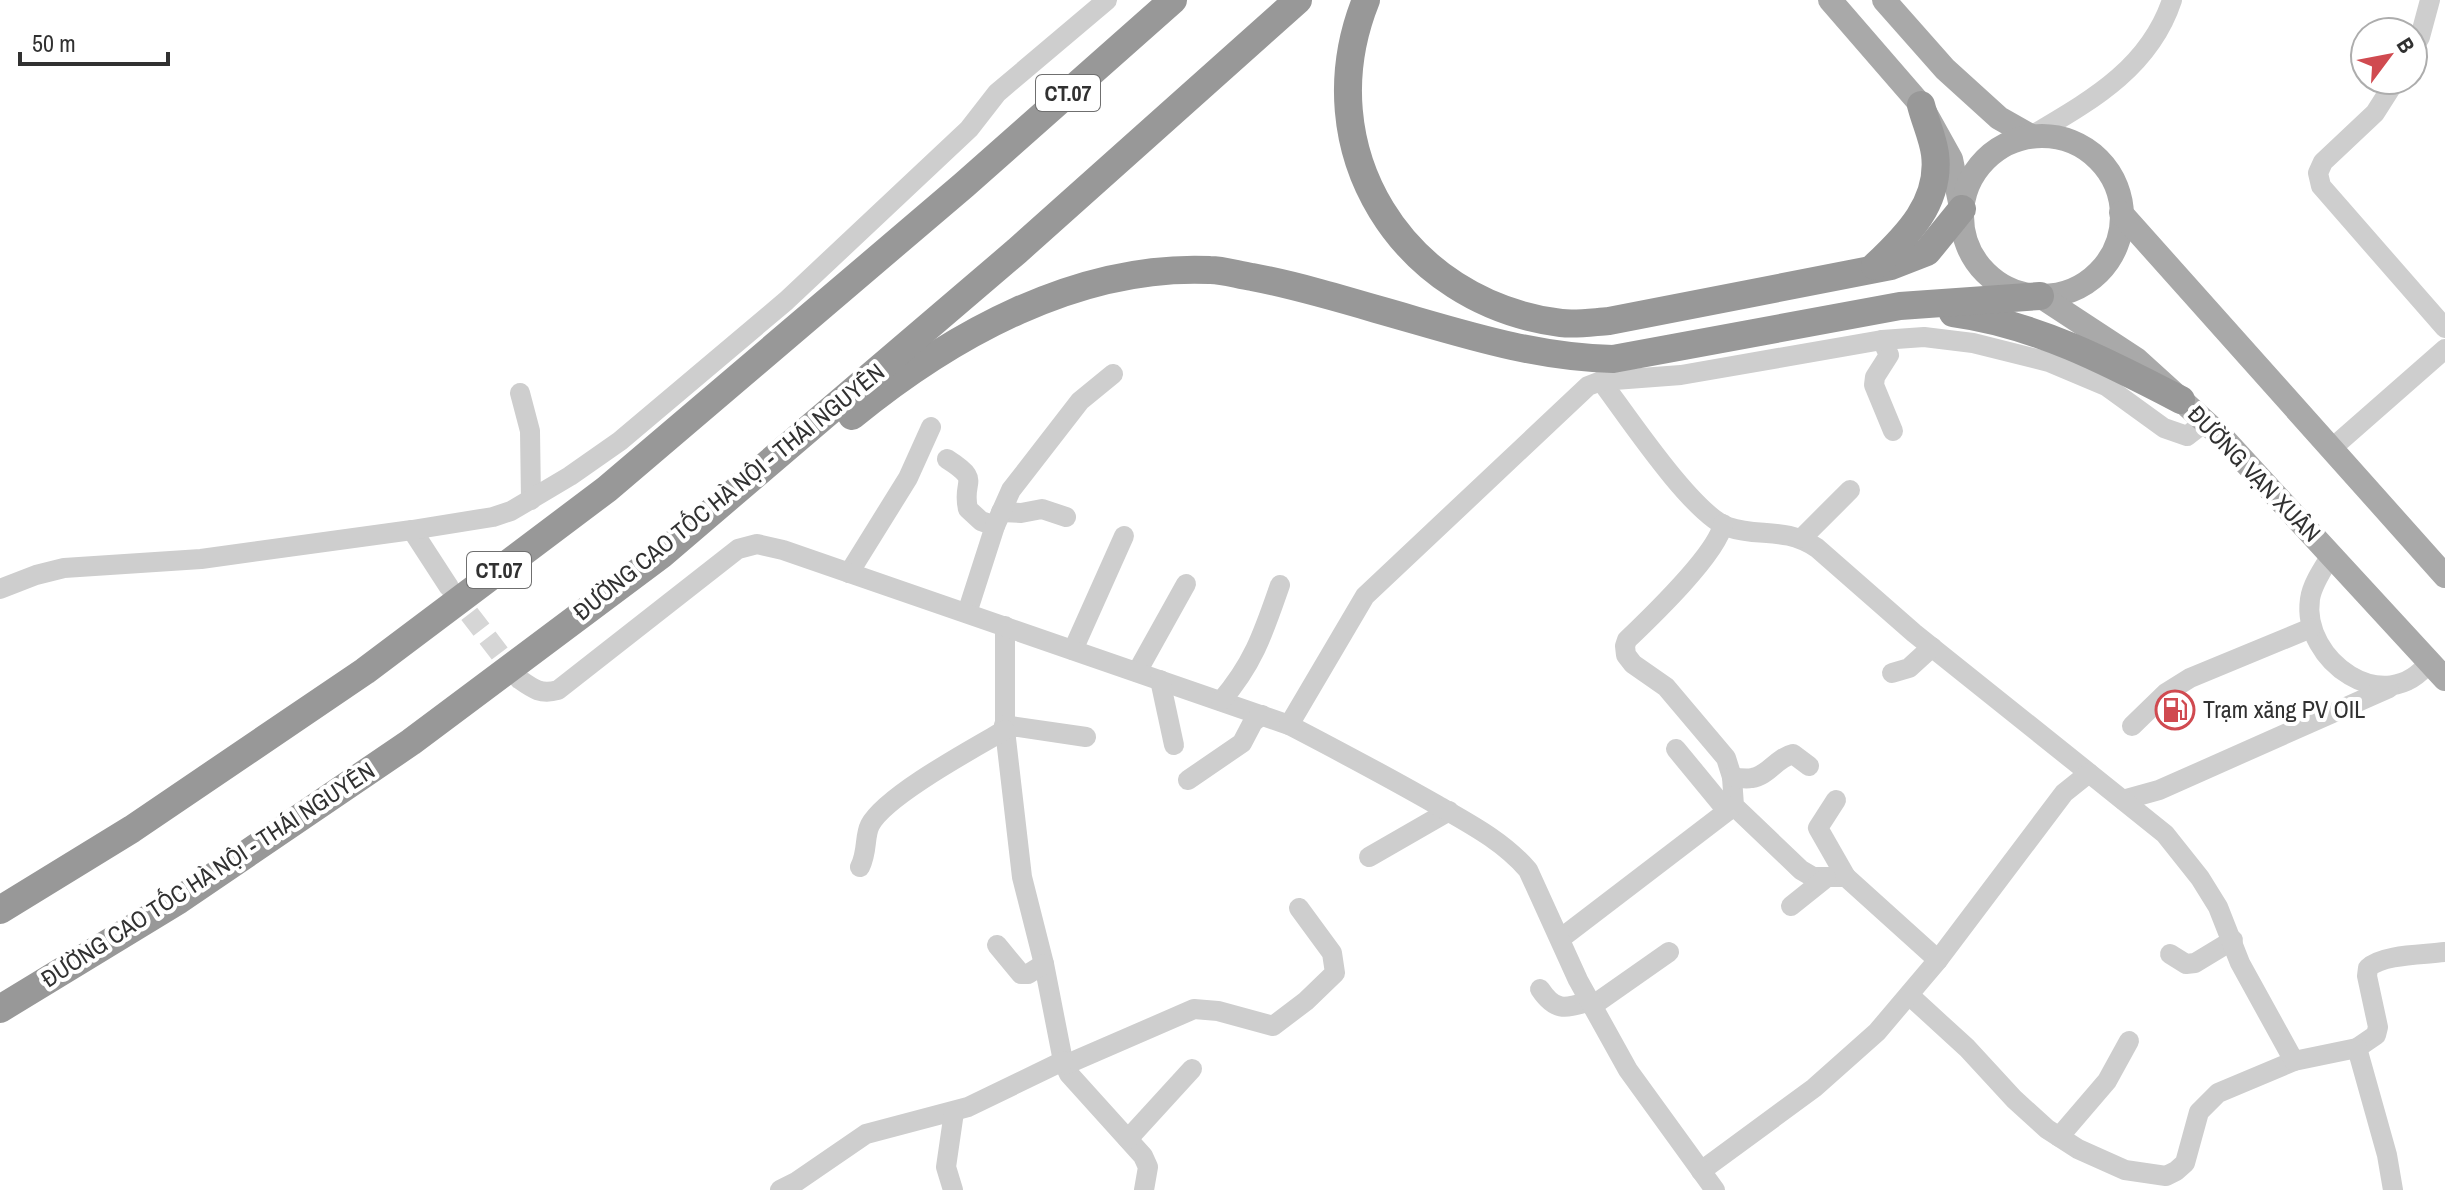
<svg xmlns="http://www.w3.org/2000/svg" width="2445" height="1190" font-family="'Archivo Narrow',sans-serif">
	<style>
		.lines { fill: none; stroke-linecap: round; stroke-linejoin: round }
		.minor-tunnel { stroke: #d6d6d6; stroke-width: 20; stroke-dasharray: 20 10; stroke-linecap: butt }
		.minor { stroke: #cecece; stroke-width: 20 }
		.major { stroke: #a9a9a9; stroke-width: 24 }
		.highway { stroke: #989898; stroke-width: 28 }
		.labels { text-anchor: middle; stroke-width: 8; stroke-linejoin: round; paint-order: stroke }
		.shield { fill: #fff; stroke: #6f6f6f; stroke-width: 2 }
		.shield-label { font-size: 22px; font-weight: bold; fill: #313131 }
		.street-label { font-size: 24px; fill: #313131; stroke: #fff }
		.poi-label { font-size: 24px; fill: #313131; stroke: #fff; text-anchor: start }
	</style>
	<rect width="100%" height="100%" fill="#fff"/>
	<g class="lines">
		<path class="minor-tunnel" d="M451,590L517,676"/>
		<g class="minor">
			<path d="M2413,49L2420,37L2430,0"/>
			<path d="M2396,80L2375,113L2323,162L2318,173L2321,186L2445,328"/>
			<path d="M2031,136C2090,101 2149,69 2172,0"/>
			<path d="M1882,340L1889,355L1875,377L1874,385L1893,431"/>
			<path d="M1601,381C1626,414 1692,514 1728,527C1760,538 1783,526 1817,548L1914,633L2089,773"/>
			<path d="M520,393L530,431L531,500"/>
			<path d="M2331,449L2445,349"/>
			<path d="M947,459C983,482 961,479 968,509L981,521L995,526"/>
			<path d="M1001,512L1021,513L1042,509L1066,517"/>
			<path d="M1723,524C1717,554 1651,617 1627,640L1625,646L1626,655L1633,664L1666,687L1726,758L1732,777L1734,806L1801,870L1813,877H1846L1938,960"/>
			<path d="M412,530L449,587"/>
			<path d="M1802,538L1850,490"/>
			<path d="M2332,554C2324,567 2312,584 2310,599C2301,661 2386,720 2429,662"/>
			<path d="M849,573L908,478L931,427"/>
			<path d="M0,589L36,575L64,568L201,559L412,530L493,517L511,511L570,476L620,441L786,301L969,129L997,93L1107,0"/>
			<path d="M967,613L995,526L1011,490L1080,401L1113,374"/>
			<path d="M1005,626V730L1022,877L1044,964L1063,1061L1069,1074L1143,1156L1148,1167L1144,1190"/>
			<path d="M1073,650L1124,536"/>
			<path d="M1137,672L1186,584"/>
			<path d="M1892,673L1909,668L1932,647"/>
			<path d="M519,679C533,689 541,695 558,690L738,549L757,544L783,550L1289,725"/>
			<path d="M1160,680L1174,745"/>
			<path d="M1221,701C1254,663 1264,631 1280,585"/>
			<path d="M1004,725L1086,737"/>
			<path d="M2132,726L2166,693L2190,678L2311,628"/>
			<path d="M1676,749L1727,811"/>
			<path d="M1732,777C1738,778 1746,779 1752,778C1768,776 1776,758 1793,754L1809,766"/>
			<path d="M1188,780L1242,743L1253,722L1262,715"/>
			<path d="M1836,800L1818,828L1846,877"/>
			<path d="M2123,800L2159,790L2389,688"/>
			<path d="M1369,857L1449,811"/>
			<path d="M860,867C868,851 864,837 870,825C885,796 974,748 1005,730"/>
			<path d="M1791,906L1826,878"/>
			<path d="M1560,939L1734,806"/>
			<path d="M997,945L1021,974H1028L1044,964"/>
			<path d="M2170,954L2186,964L2195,963L2233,940"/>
			<path d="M1540,989C1556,1013 1566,1008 1590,1001"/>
			<path d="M1909,995L1967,1048L2014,1099L2047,1129L2078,1149L2125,1170L2166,1176L2176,1171L2185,1163L2199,1112L2218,1093L2294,1061"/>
			<path d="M1592,1006L1669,952"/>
			<path d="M2357,1048L2376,1035L2378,1027L2367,976L2368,968C2383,954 2424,955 2445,952"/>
			<path d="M1065,1065L1194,1009L1218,1011L1273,1026L1306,1001L1335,973L1332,953L1299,908"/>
			<path d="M2059,1137L2107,1081L2129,1041"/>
			<path d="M1128,1139L1192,1069"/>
			<path d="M1701,1171L1814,1088L1877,1032L1938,960L2064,793L2089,773L2165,834L2200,878L2218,907L2240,963L2294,1061L2357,1048L2387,1155L2393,1190"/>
			<path d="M780,1190L796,1182L866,1134L968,1107L1063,1061"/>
			<path d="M953,1190L946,1167L954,1112"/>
			<path d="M1715,1190L1628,1070L1578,980L1528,870C1503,841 1470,824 1437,805C1388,777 1339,751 1289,725L1365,596L1588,386L1601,381L1681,375L1882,340L1924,337L1973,343L2049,362L2106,386L2164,428L2187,436L2205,422"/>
		</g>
		<g class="major">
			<path d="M1830,0L1921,105L1951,159L1961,207"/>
			<path d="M1884,0L1945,69L1999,118L2031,136"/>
			<circle cx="2042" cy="216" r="80"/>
			<path d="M2121,213L2445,576"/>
			<path d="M2040,296L2136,359L2222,437L2445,679"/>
		</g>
		<g class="highway">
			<path d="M1366,0C1306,149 1402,303 1561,323C1576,325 1594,322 1609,321L1891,266L1927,252L1962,209"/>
			<path d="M1875,266C1907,236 1941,202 1935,154C1933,138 1925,121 1921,105"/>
			<path d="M1953,313C2035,324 2108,362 2181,400"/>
			<path d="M852,416C951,335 1078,264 1210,270C1224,270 1238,275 1252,277C1294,285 1335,297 1376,309C1455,331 1529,357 1613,359L1900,306L2040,296"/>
			<path d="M0,910L132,829L365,671L607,489L964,185L1173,0"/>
			<path d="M0,1009L179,900L411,742L661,555L1017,251L1298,0"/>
		</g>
	</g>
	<defs>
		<symbol id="fuel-ring" viewBox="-11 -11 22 22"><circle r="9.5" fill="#fff" stroke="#d04a50" stroke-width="1.5"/><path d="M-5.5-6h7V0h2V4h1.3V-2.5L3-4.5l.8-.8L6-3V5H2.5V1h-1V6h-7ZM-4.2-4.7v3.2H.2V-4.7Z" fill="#d04a50"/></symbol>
	</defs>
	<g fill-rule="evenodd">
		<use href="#fuel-ring" x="2153" y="688" width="44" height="44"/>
	</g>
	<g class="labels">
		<g class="shield">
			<rect x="1036" y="75" width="64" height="36" rx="6"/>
			<rect x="467" y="552" width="64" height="36" rx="6"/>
		</g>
		<g class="shield-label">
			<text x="1068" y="101">CT.07</text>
			<text x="499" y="578">CT.07</text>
		</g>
		<g class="street-label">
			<text transform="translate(2254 474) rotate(46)" y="8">ĐƯỜNG VẠN XUÂN</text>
			<text transform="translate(729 492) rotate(-39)" y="8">ĐƯỜNG CAO TỐC HÀ NỘI - THÁI NGUYÊN</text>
			<text transform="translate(208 875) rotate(-33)" y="8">ĐƯỜNG CAO TỐC HÀ NỘI - THÁI NGUYÊN</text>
		</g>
		<g class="poi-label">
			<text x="2203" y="718">Trạm xăng PV OIL</text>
		</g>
	</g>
	<g transform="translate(2389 56) rotate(58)"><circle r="38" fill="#ffffff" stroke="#adadad" stroke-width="2"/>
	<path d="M0-6L14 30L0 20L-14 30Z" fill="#d04a50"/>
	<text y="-12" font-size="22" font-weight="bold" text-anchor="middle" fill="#313131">B</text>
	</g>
	<path d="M20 52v12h148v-12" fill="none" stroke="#313131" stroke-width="4"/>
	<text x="32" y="52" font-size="24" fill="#313131" stroke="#ffffff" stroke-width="6" paint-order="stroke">50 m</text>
</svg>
